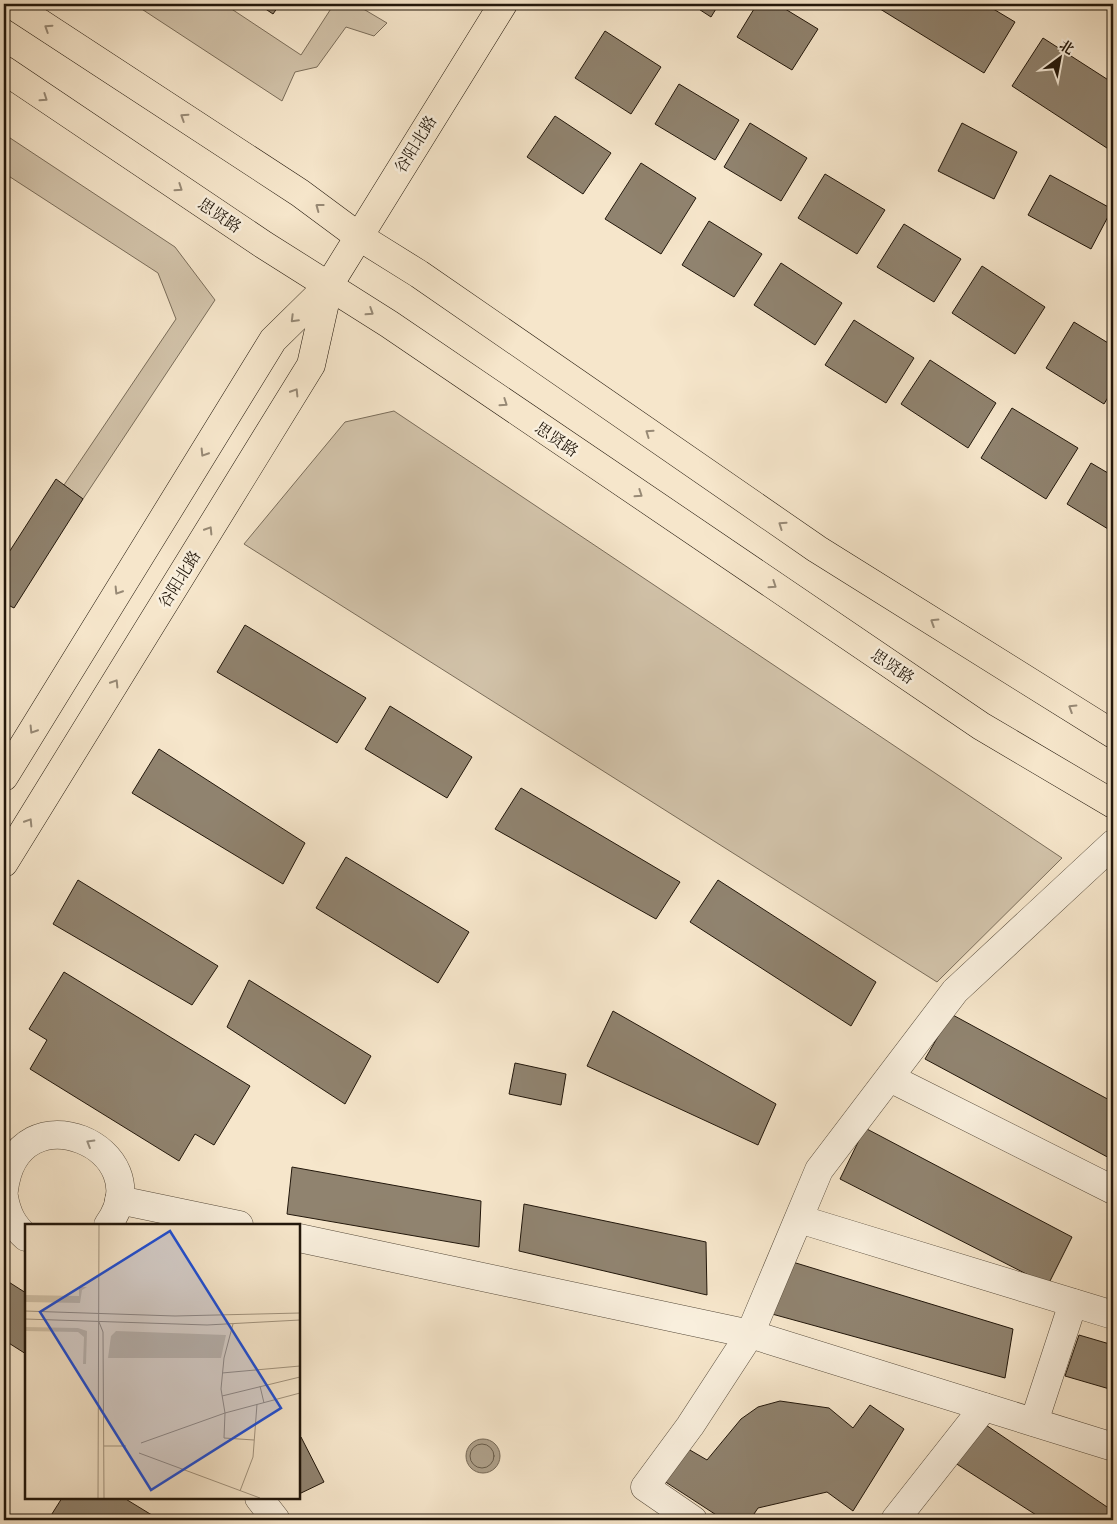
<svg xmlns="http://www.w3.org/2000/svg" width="1117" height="1524" font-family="'IM FELL French Canon','Noto Serif SC',serif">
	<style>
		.green { fill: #d2c3aa; stroke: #7a6d5a }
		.water { fill: #aea08a; stroke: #766957 }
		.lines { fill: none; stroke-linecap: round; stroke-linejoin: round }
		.shore { stroke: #685c4a; stroke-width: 1 }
		.building { fill: #90836f; stroke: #22170b }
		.minor-casing { stroke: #574b3b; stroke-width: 29 }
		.major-casing { stroke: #22170b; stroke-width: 29 }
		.minor { stroke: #f9efdd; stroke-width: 28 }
		.major { stroke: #f6e6cb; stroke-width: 28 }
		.oneway { stroke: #978975 }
		.oneway2 { stroke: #988e7e }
		.labels { text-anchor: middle; stroke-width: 5; stroke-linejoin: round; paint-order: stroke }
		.street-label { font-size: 16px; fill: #22170b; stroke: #f9efdd }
		.inset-road { fill: none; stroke: #a1937e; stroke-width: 1 }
		.view { fill: #1d4ed8; fill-opacity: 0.15; stroke: #1d4ed8; stroke-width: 2.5 }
		.inset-edge { fill: none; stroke: #22170b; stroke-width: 2.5 }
	</style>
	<rect width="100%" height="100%" fill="#f6e6cb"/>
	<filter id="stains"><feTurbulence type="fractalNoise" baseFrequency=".004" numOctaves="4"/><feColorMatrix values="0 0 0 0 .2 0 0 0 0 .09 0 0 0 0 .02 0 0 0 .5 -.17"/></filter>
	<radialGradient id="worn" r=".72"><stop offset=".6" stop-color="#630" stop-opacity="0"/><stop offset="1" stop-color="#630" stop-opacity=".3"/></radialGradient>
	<g class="green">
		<path d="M134,4H224L301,55L334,4H355L387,23L374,36L346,27L317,67L295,72L282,101Z"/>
		<path d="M4,134L175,247L215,300L83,499L64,485L176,319L158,273L4,173Z"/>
		<path d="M394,411L1062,858L937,982L244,544L345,422Z"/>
	</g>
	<circle class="water" cx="483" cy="1456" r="17"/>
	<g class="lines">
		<circle class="shore" cx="482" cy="1456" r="12"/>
	</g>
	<g class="building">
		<path d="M258,4H280L273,14Z"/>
		<path d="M691,4H719L711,17Z"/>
		<path d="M757,4H777L818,29L792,70L737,37Z"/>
		<path d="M872,4H985L1015,22L984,73Z"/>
		<path d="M605,31L661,67L631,114L575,78Z"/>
		<path d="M1043,38L1113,83V152L1012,86Z"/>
		<path d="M679,84L739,120L715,160L655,124Z"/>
		<path d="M555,116L611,153L583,194L527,157Z"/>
		<path d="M750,123L807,158L781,201L724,167Z"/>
		<path d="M962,123L1017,152L994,199L938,171Z"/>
		<path d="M641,163L696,198L661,254L605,219Z"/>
		<path d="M825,174L885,210L857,254L798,218Z"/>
		<path d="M1050,175L1112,209L1091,249L1028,215Z"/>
		<path d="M709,221L762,254L734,297L682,265Z"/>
		<path d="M904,224L961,259L934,302L877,267Z"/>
		<path d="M781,263L842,303L815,345L754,305Z"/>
		<path d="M982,266L1045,307L1015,354L952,313Z"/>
		<path d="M854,320L914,358L886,403L825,365Z"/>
		<path d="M1074,322L1113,346V389L1104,404L1046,368Z"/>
		<path d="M930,360L996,403L968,448L901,404Z"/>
		<path d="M1012,408L1078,448L1046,499L981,458Z"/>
		<path d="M1091,463L1113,476V532L1067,504Z"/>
		<path d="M56,479L83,499L14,608L4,603V560Z"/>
		<path d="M245,625L366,698L337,743L217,672Z"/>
		<path d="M390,706L472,757L447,798L365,749Z"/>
		<path d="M159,749L305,843L283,884L132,793Z"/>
		<path d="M521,788L680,882L656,919L495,829Z"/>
		<path d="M346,857L469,932L438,983L316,908Z"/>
		<path d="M78,880L218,966L192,1005L53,924Z"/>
		<path d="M718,880L876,982L851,1026L690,922Z"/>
		<path d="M64,972L250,1086L214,1145L195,1134L179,1161L30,1069L47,1040L29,1029Z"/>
		<path d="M249,980L371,1056L345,1104L227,1027Z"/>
		<path d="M613,1011L776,1104L758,1145L587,1066Z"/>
		<path d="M951,1014L1113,1102V1160L925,1059Z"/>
		<path d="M515,1063L566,1074L561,1105L509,1094Z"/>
		<path d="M865,1128L1072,1237L1048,1285L840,1179Z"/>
		<path d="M292,1167L481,1201L479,1247L287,1214Z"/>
		<path d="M524,1204L706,1242L707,1295L519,1251Z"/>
		<path d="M786,1260L1013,1329L1005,1378L772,1314Z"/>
		<path d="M4,1279L26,1293V1354L4,1340Z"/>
		<path d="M1079,1335L1113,1345V1390L1065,1376Z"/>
		<path d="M780,1401L829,1408L853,1428L870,1405L904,1429L853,1511L827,1492L758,1508L750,1520H724L661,1479L683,1446L707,1460L741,1419L758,1407Z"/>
		<path d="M980,1421L1113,1511V1520H1044L952,1461Z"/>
		<path d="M301,1437L324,1482L299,1494V1438Z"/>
		<path d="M62,1498H124L160,1520H54L50,1517Z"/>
	</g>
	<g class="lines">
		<defs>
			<g id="minor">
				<path d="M890,1078L1113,1190"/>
				<path d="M4,1190C17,1085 163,1149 108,1225"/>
				<path d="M4,1197C7,1214 13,1226 26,1237"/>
				<path d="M119,1200L239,1225"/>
				<path d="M799,1219L1113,1315"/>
				<path d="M299,1238L750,1334L819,1170L955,991L1113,844"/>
				<path d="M1034,1422L1073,1303"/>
				<path d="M259,1498L276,1520"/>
				<path d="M693,1520L645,1487L690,1426L750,1334L1113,1447"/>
				<path d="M895,1520L984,1407"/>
			</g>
			<g id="major">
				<path d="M11,4L300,193L358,236L419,274L817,549L1113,734"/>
				<path d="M4,70L264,245L389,324L981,726L1113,804"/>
				<path d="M4,777L273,340L329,285L503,4"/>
				<path d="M4,863L311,365L329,285"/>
			</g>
		</defs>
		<use href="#minor" class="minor-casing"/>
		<use href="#major" class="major-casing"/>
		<use href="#minor" class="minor"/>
		<use href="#major" class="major"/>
	</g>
	<defs><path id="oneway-chevron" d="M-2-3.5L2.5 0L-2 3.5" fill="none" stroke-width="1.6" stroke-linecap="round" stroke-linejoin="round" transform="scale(1.25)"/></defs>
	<g class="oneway">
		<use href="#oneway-chevron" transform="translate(48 28) rotate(-147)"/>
		<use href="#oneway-chevron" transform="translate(44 98) rotate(34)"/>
		<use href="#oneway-chevron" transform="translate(184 117) rotate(-147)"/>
		<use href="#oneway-chevron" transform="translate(179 188) rotate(34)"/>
		<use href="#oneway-chevron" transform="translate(319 207) rotate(-143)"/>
		<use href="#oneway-chevron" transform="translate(370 312) rotate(33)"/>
		<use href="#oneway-chevron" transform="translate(294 319) rotate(135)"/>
		<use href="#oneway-chevron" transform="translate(295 392) rotate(-58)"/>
		<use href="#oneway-chevron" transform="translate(504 403) rotate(34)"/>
		<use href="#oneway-chevron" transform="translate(649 433) rotate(-145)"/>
		<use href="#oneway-chevron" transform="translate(204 453) rotate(122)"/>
		<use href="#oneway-chevron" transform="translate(639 494) rotate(34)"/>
		<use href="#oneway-chevron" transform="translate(782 525) rotate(-145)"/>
		<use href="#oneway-chevron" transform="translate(209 530) rotate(-58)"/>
		<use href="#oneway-chevron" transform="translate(773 585) rotate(34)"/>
		<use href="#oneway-chevron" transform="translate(118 591) rotate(122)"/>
		<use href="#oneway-chevron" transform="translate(934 622) rotate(-148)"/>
		<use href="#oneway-chevron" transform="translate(115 683) rotate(-58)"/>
		<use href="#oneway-chevron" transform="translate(1072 708) rotate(-148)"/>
		<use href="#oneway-chevron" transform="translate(33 730) rotate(122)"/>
		<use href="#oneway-chevron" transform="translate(29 822) rotate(-58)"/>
	</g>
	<use class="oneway2" href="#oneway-chevron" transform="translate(90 1143) rotate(-149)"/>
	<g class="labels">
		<g class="street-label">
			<text transform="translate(415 144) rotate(-58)" y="6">谷阳北路</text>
			<text transform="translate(220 215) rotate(34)" y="6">思贤路</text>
			<text transform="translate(557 439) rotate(34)" y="6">思贤路</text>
			<text transform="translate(179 579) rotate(-58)" y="6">谷阳北路</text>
			<text transform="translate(893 666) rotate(34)" y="6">思贤路</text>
		</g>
	</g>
	<g transform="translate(25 1224)">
		<rect width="275" height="275" fill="#f6e6cb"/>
		<path d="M54,63H62L57,66L55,79L0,78V71L54,72ZM0,103L53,104L62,107L61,140H58L59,113L53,108L0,107ZM91,107L201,111L196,134H83L86,112Z" fill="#d2c3aa"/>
		<path class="inset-road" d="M0,87L150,92L275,89M0,95L182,101L275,96M74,98L78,108L79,274M197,149L275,142M235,162L239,179M197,172L275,153M229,216L199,214L200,189L275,169M116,219L200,189L196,165L199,134L208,100M79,222H101M114,229L235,274M215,267L228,233L232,180M73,274L74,1"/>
		<path class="view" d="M145,7L256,184L126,266L15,88Z"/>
		<rect width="275" height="275" class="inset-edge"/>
	</g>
	<rect width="1117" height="1524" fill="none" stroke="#f6e6cb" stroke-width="20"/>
	<rect x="5" y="5" width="1107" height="1514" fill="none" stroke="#22170b" stroke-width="2.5"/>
	<rect x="10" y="10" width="1097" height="1504" fill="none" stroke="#22170b"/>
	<g transform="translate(1060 58) rotate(32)" stroke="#f9efdd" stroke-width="4" paint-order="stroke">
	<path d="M0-4L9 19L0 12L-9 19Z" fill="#22170b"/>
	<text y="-8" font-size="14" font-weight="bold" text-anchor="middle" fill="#22170b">北</text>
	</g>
	<rect width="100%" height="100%" filter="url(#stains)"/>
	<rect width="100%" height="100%" fill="url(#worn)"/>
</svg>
